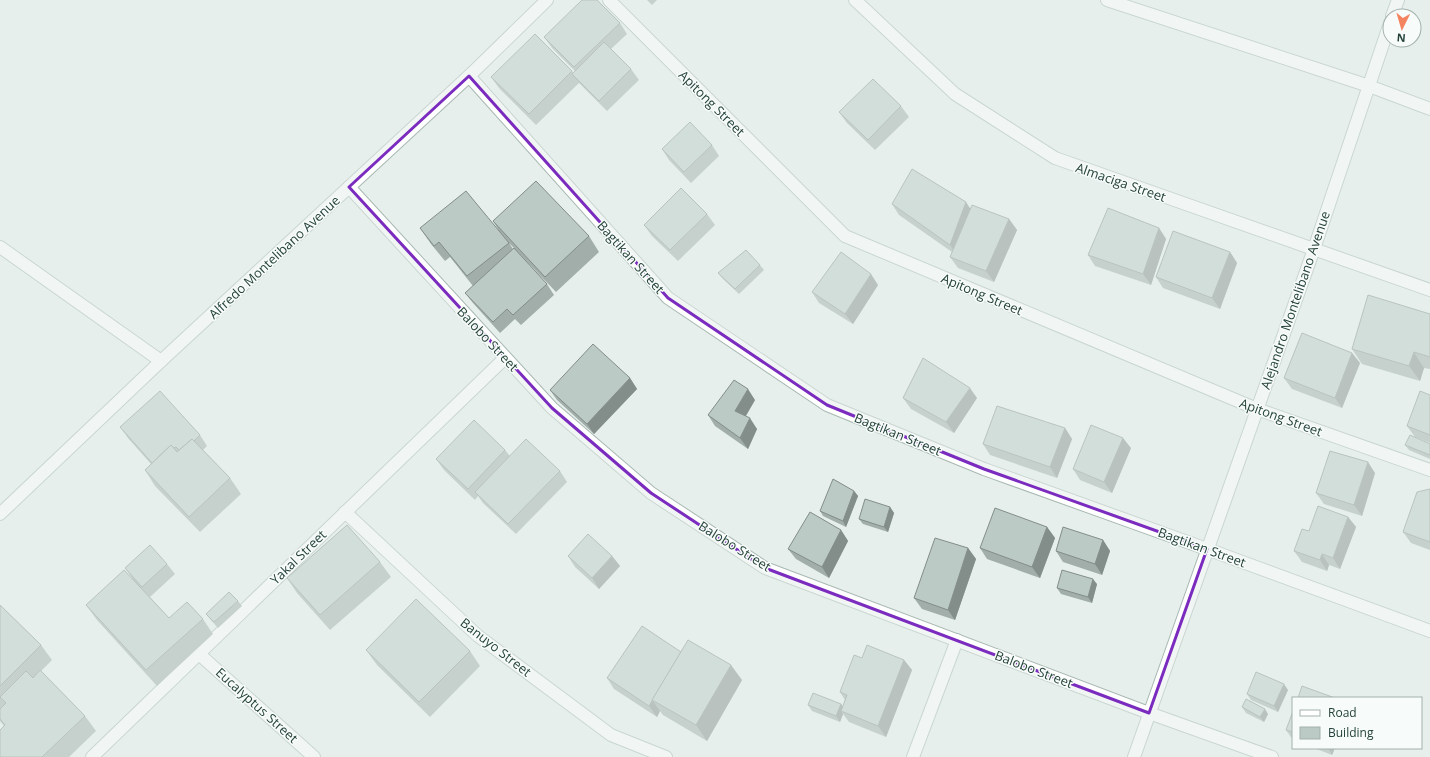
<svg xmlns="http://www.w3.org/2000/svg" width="1430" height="757" font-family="'Open Sans',sans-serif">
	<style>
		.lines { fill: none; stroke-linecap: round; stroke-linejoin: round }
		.minor-casing { stroke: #a8b8b2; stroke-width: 14 }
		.minor { stroke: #fff; stroke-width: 12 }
		.wall { fill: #a1aea9; fill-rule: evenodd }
		.shaded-wall { fill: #838d89 }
		.building { fill: #bbcac4; stroke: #838d89 }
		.marked { fill: none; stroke: #7b2cbf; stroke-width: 3; stroke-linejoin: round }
		.labels { text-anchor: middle; stroke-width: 3; stroke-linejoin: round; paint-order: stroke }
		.street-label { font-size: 13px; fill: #24423a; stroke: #f7fbf9 }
	</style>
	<rect width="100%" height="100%" fill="#e6efeb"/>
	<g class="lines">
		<defs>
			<g id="minor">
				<path d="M609,0L845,236L1257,409L1430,470"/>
				<path d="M855,0L955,94L1055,158L1430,290"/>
				<path d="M1107,0L1369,86L1430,109"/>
				<path d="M1392,16L1398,0"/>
				<path d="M469,76L668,298L827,405L984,469L1207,549L1430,631"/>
				<path d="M349,187L552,408L651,493L765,568L1149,713L1272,757"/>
				<path d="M0,247L161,361"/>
				<path d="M345,512L478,636L611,735L666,757"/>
				<path d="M0,514L161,361L469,76L547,0"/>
				<path d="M199,654L314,757"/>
				<path d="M92,757L505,358"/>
				<path d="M913,757L957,640"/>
				<path d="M1134,757L1314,249L1390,23"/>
			</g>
		</defs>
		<use href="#minor" class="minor-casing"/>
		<use href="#minor" class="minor"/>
	</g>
	<g class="wall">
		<path d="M647,0H657L652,5Z"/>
		<path d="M620,23L627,34L611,49L631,69L639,80L607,111L579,83L536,125L499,88L491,77L572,71L573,73L575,71L552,48L544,37Z"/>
		<path d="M901,106L909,117L875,150L847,123L839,112Z"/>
		<path d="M712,145L719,156L691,183L669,160L662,149Z"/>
		<path d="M892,204L970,208L1009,219L1017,230L994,282L958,268L950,257L952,252L899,215Z"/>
		<path d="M707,214L715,225L678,261L652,236L644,225Z"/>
		<path d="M493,221L589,236L599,252L556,292L515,249L547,284L554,295L521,325L515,319L500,333L473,303L465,293L473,286L450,257L445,261L431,244L420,228L501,234ZM506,240L514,248L513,249L509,243Z"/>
		<path d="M1159,228L1166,239L1151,285L1095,266L1088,255Z"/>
		<path d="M1230,252L1237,263L1220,309L1163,288L1156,277Z"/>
		<path d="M760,265L764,270L739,294L722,278L718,273Z"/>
		<path d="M878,285L853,324L819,303L812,292Z"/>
		<path d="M1430,314V369L1424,368L1420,381L1362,364L1352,349Z"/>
		<path d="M1352,353L1360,363L1342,408L1292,389L1284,378Z"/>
		<path d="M630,378L637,389L594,434L557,400L550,390Z"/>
		<path d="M1430,395V443L1415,437L1407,426Z"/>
		<path d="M903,398H977L954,433L911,409Z"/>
		<path d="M755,400L746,416L757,429L748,449L715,426L708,415Z"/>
		<path d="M120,427L200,435L207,446L203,450L230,478L241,494L200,532L155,486L145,470L151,464L128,438Z"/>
		<path d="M1065,428L1072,439L1057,478L990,455L983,444Z"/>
		<path d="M1430,444V459L1409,450L1405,445Z"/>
		<path d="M1131,448L1112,493L1080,480L1073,469Z"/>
		<path d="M505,450L510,456L560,471L567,482L516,534L483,503L478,496L475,500L444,470L436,459Z"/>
		<path d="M1375,473L1362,516L1324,504L1316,493Z"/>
		<path d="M1430,489V550L1411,543L1403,532Z"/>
		<path d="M854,491L858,496L846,527L823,516L820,511Z"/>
		<path d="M890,507L894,513L888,532L863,524L859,519Z"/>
		<path d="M1348,517L1356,527L1340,569L1329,565L1327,571L1302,562L1294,551L1309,531Z"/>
		<path d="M1047,527L1055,538L1040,578L987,559L980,548Z"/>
		<path d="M841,530L848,541L829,578L796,559L788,549Z"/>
		<path d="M1103,540L1110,551L1102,575L1063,562L1056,551Z"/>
		<path d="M968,548L976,559L955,620L922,609L914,598Z"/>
		<path d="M568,556H612L620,566L599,589L575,567Z"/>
		<path d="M380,562L391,577L330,630L297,593L287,578Z"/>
		<path d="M167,564L175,574L150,597L169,618L203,619L213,634L157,686L97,620L86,605L132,578L125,568Z"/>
		<path d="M1097,584L1092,603L1061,594L1057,588Z"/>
		<path d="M238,601L242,606L218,628L210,619L206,614Z"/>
		<path d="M0,605L41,645L52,660L41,671L85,716L96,731L69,757H0L4,726L0,721Z"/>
		<path d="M366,650L470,651L480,666L430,717L377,665Z"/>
		<path d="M681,652L742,680L707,741L663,715L660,711L657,717L614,689L607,678Z"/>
		<path d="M904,660L912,670L886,737L849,722L843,714L840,722L812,711L808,705L841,704L843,707L845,700L840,692Z"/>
		<path d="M1288,690L1278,712L1251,700L1247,694Z"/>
		<path d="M1242,707L1268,714L1264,722L1246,713Z"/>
		<path d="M1293,711V740L1286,730Z"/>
		<path d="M1314,748H1335L1332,755Z"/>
	</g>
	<g class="shaded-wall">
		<path d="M966,202L973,213L957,255L950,245Z"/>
		<path d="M1009,219L1017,230L994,282L986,271Z"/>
		<path d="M1159,228L1166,239L1151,285L1143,274Z"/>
		<path d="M1230,252L1237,263L1220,309L1212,298Z"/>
		<path d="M871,274L878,285L853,324L845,314Z"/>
		<path d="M1414,352L1424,368L1420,381L1409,366Z"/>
		<path d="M1352,353L1360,363L1342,408L1335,398Z"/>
		<path d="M630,378L637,389L594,434L587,424Z"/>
		<path d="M970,388L977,398L954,433L946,422Z"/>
		<path d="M748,389L755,400L742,422L735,411Z"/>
		<path d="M750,418L757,429L748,449L740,438Z"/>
		<path d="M1065,428L1072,439L1057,478L1050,467Z"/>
		<path d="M1123,438L1131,448L1112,493L1104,482Z"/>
		<path d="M1368,462L1375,473L1362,516L1354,505Z"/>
		<path d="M854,491L858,496L846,527L843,521Z"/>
		<path d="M890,507L894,513L888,532L884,527Z"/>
		<path d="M1348,517L1356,527L1340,569L1333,558Z"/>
		<path d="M1047,527L1055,538L1040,578L1032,567Z"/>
		<path d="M841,530L848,541L829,578L822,567Z"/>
		<path d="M1103,540L1110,551L1102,575L1095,564Z"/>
		<path d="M968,548L976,559L955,620L948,610Z"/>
		<path d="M1322,554L1329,565L1327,571L1320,560Z"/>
		<path d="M612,556L620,566L599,589L592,578Z"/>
		<path d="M1093,579L1097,584L1092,603L1088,597Z"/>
		<path d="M904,660L912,670L886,737L878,726Z"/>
		<path d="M731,665L742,680L707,741L696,725Z"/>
		<path d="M1284,684L1288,690L1278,712L1274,706Z"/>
		<path d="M653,701L660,711L657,717L649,706Z"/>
		<path d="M841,704L845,709L841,711L843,714L840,722L836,716Z"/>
		<path d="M1265,709L1268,714L1264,722L1260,717Z"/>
		<path d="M1328,748H1335L1332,755Z"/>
	</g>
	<g class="building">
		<path d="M582,0H597L620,23L574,67L544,37Z"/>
		<path d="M535,34L572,71L529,114L491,77Z"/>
		<path d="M604,42L631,69L599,101L572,74Z"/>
		<path d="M873,79L901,106L868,140L839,112Z"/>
		<path d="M690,122L712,145L684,172L662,149Z"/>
		<path d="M912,169L966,202L950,245L892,204Z"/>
		<path d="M536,181L589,236L545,277L493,221Z"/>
		<path d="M681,188L707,214L670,250L644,225Z"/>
		<path d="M466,191L509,243L467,276L439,242L434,246L420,228Z"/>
		<path d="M972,205L1009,219L986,271L950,257Z"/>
		<path d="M1108,208L1159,228L1143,274L1088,255Z"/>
		<path d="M1173,231L1230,252L1212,298L1156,277Z"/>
		<path d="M514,248L547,284L513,315L507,309L493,322L465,293Z"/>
		<path d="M746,250L760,265L735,289L718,273Z"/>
		<path d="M841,252L871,274L845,314L812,292Z"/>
		<path d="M1368,295L1430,314V357L1414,352L1409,366L1352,349Z"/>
		<path d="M1302,333L1352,353L1335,398L1284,378Z"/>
		<path d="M593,344L630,378L587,424L550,390Z"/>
		<path d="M923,358L970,388L946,422L903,398Z"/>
		<path d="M734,380L748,389L735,411L750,418L740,438L708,415Z"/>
		<path d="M160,391L200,435L194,441L192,439L179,450L176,447L174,448L171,445L152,463L120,427Z"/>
		<path d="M1420,391L1430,395V435L1407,426Z"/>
		<path d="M997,406L1065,428L1050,467L983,444Z"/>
		<path d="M474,420L505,450L468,489L436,459Z"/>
		<path d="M1091,425L1123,438L1104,482L1073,469Z"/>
		<path d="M1410,435L1430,444V455L1405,445Z"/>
		<path d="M192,439L230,478L189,517L145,470L171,445L177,452Z"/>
		<path d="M526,439L560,471L508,524L475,492Z"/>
		<path d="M1330,451L1368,462L1354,505L1316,493Z"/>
		<path d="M833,479L854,491L843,521L820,511Z"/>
		<path d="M1430,489V542L1403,532L1417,492Z"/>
		<path d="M865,499L890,507L884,527L859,519Z"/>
		<path d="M1318,506L1348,517L1333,558L1322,554L1320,560L1294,551L1302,529L1309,531Z"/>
		<path d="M995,508L1047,527L1032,567L980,548Z"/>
		<path d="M810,512L841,530L822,567L788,549Z"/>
		<path d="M347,525L380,562L320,615L287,578Z"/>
		<path d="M1063,527L1103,540L1095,564L1056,551Z"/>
		<path d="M588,534L612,556L592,578L568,556Z"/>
		<path d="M935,538L968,548L948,610L914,598Z"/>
		<path d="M150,545L167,564L142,587L125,568Z"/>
		<path d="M124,570L169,618L187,602L203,619L146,670L86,605Z"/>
		<path d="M1062,570L1093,579L1088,597L1057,588Z"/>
		<path d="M229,592L238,601L214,622L206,614Z"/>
		<path d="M416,599L470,651L419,702L366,650Z"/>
		<path d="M0,605L41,645L0,686Z"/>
		<path d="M642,626L681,652L649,706L607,678Z"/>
		<path d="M688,640L731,665L696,725L652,700Z"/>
		<path d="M867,645L904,660L878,726L841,711L847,695L840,692L854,655L862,658Z"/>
		<path d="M40,670L85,716L42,757H0V730L5,725L0,719V709L6,703L0,697L26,671L33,678Z"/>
		<path d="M1256,672L1284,684L1274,706L1247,694Z"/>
		<path d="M1302,686L1335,698H1298Z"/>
		<path d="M813,693L841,704L836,716L808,705Z"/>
		<path d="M1246,699L1265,709L1260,717L1242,707Z"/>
		<path d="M1293,711V732L1286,730Z"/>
	</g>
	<path d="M0 0H1430V757H0ZM469,76L668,298L827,405L984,469L1207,549L1149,713L765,568L651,493L552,408L349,187Z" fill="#e6efeb" fill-opacity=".55" fill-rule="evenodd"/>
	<path class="marked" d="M469,76L668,298L827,405L984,469L1207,549L1149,713L765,568L651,493L552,408L349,187Z"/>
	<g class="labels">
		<g class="street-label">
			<text transform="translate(712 103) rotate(45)" y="5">Apitong Street</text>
			<text transform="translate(1121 182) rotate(19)" y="5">Almaciga Street</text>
			<text transform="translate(274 257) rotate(-43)" y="5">Alfredo Montelibano Avenue</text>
			<text transform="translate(631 257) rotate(48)" y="5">Bagtikan Street</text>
			<text transform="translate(982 294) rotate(23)" y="5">Apitong Street</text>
			<text transform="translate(1295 300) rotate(-71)" y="5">Alejandro Montelibano Avenue</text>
			<text transform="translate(488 339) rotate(47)" y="5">Balobo Street</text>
			<text transform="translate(1281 417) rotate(20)" y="5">Apitong Street</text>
			<text transform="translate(898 434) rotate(22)" y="5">Bagtikan Street</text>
			<text transform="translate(735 546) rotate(32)" y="5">Balobo Street</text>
			<text transform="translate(1202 547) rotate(20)" y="5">Bagtikan Street</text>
			<text transform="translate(298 557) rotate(-44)" y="5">Yakal Street</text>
			<text transform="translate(496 647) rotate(38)" y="5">Banuyo Street</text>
			<text transform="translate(1034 669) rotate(21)" y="5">Balobo Street</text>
			<text transform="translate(257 705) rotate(42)" y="5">Eucalyptus Street</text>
		</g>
	</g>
	<rect x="1292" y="697" width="130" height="52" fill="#f7fbf9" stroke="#a3b1ad"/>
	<rect x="1300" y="710" width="20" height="6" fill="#ffffff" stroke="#a3b1ad"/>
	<text x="1328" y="717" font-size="12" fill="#24423a">Road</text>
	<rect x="1300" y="727" width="20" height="12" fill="#bbcac4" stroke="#a3b1ad"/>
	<text x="1328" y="737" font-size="12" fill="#24423a">Building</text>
	<g transform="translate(1402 28) rotate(185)"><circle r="19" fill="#f7fbf9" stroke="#a3b1ad"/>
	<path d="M0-3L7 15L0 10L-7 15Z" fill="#f4845f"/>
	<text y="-6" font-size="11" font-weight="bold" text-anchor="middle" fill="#24423a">N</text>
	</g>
</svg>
